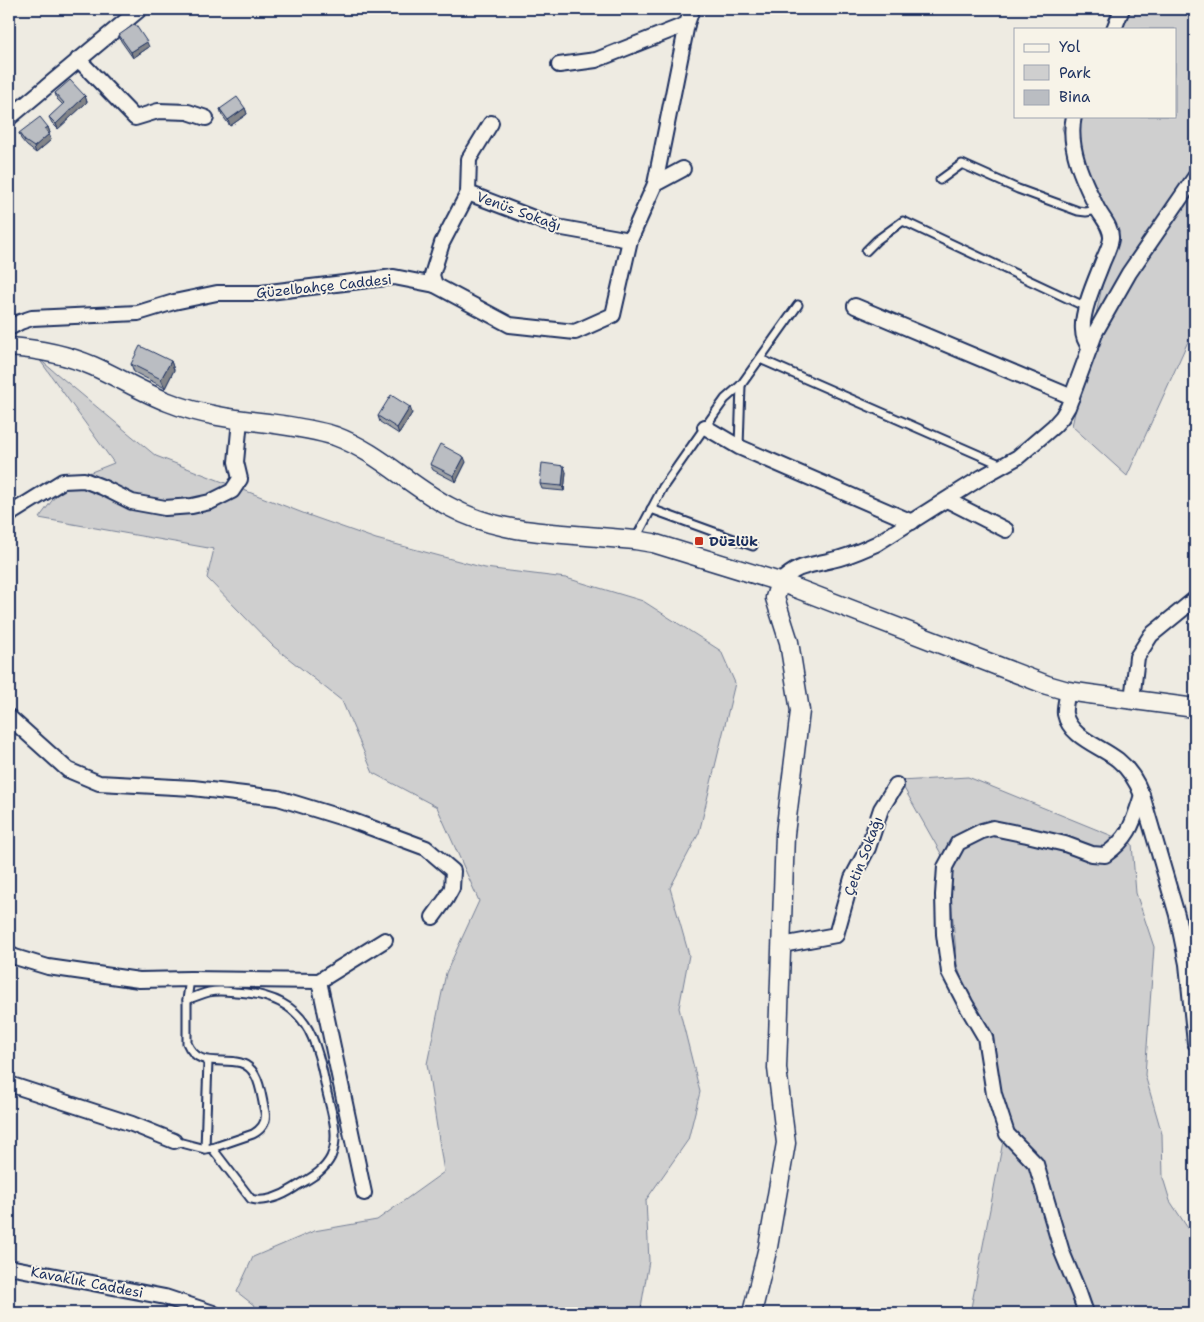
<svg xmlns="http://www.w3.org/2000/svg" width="1204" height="1322" font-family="'Shantell Sans',sans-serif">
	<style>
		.green { fill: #cfcfcf; stroke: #757f96 }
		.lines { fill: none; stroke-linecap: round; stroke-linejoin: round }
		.service-casing { stroke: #1b2f5e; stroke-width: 11 }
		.minor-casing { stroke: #1b2f5e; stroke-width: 18 }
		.tertiary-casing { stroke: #1b2f5e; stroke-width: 21 }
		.service { stroke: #f7f3e8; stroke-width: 7 }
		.minor { stroke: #f7f3e8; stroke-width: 14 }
		.tertiary { stroke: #f7f3e8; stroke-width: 18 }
		.wall { fill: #a0a3a7; stroke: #1b2f5e }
		.shaded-wall { fill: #828488; stroke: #1b2f5e }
		.building { fill: #babdc2; stroke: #1b2f5e }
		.poi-dot { fill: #c8321e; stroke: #f7f3e8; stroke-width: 2 }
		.labels { text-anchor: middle; stroke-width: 4; stroke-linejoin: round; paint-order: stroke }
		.street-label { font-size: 14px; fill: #1b2f5e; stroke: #f7f3e8 }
		.poi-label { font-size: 14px; font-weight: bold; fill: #1b2f5e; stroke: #f7f3e8; text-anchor: start }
	</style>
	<rect width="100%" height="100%" fill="#eeebe2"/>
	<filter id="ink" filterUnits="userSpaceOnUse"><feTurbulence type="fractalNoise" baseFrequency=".02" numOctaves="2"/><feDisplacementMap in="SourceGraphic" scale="10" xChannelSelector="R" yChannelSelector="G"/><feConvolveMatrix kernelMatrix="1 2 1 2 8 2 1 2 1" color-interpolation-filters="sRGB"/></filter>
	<g filter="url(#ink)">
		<g class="green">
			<path d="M1114,9H1195V326L1127,476L1072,426L1109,254L1062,128L1067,116H1175V29H1105Z"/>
			<path d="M39,359L156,456L308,515L376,539L485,568L566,578L643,601L721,651L735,683L699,833L670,888L689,955L679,1008L700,1092L688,1140L646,1200L649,1261L640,1313H264L237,1292L253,1257L314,1231L377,1220L444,1172L427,1064L446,973L479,901L437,807L373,773L342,701L273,646L207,578L214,549L39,518L66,482L114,463Z"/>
			<path d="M968,777L1132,844L1136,893L1154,947L1145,1075L1162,1134L1163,1178L1170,1201L1195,1239V1313H970L1005,1131L957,964L948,866L900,781Z"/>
		</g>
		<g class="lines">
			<defs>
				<g id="service">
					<path d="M940,180L962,164L1018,189L1078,211L1086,212L1098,210"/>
					<path d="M866,251L877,240L903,221L1086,307"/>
					<path d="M760,359L1002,465"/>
					<path d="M739,447L741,385"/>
					<path d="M651,509L753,546"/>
					<path d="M635,540L663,487L705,427L725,399L741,385L798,305"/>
					<path d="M187,1000C194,997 201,994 209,992C218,990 226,991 235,992C262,993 289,1000 305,1024C317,1041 323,1073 327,1093C332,1114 340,1136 331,1157C323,1173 308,1179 294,1188C282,1196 265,1203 251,1199L212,1148"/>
					<path d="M174,1141L205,1149L212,1148L253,1134C262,1129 267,1122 265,1112C262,1100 261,1085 255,1075C239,1046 201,1077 187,1043V1000L190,979"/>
					<path d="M205,1149L208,1061"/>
				</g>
				<g id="minor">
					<path d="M1114,29L1122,9"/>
					<path d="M78,59L135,118L158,111L188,112L206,118"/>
					<path d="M559,65L596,60L687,24"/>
					<path d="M1074,116C1067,147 1083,180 1097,208C1102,218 1112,227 1111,239C1110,246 1106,254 1103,261C1096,279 1081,312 1083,330C1083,337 1086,343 1090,348"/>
					<path d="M9,118L140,9"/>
					<path d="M655,184L683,169"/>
					<path d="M468,193L557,227L630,240"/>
					<path d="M435,285L432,275L442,243L468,193L469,159L491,123"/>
					<path d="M855,306L1072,397"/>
					<path d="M9,328L20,322L32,318L138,313L174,302L217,293H261L394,277L435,285L510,325L575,332L613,315L630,240L655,184L687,24L692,9"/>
					<path d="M705,427L739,447L912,522"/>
					<path d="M947,500L1006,530"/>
					<path d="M9,516L13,512L63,481L84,480L102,487L132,502L165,508L192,506L210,502L232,491L240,479L236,462L240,420"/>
					<path d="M780,582C798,564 810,566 832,560C848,557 862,550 876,544L982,477L1018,457L1054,426L1062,417L1068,407L1096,331L1129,273L1195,177"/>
					<path d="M1068,691C1067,698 1064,707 1065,714C1070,738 1101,746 1118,760C1129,769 1137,782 1142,795L1177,915L1187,964L1195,1043"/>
					<path d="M1132,700L1137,657L1151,635L1195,599"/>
					<path d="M9,717L68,770L99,783L193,788L278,798L353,821L426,848L453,871L452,888L446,899L433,917"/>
					<path d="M782,945L836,935L852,878L868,848L881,809L896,785"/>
					<path d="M9,954L15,957L48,967L139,980L190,979L319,981L364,1193"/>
					<path d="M319,981L385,940"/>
					<path d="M9,1084L132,1124L174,1141"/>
					<path d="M9,1267L165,1297L213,1313"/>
					<path d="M1086,1313L1079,1293L1062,1252L1036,1164L1007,1134L994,1094L985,1037L965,1003L949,972L944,934L943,895L945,867L958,843L982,831L993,828L1027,835L1065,844L1092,854L1105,855C1130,837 1133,823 1142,795"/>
				</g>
				<g id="tertiary">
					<path d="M9,347C39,349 65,354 93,366C118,377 142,392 168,402C200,415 234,419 268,423C290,426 313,429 335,436C378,452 410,486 450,507C487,527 523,531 563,534C587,536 611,538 635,540L653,543L780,582L1047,685L1068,691L1089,694L1195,708"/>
					<path d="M752,1313L768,1247L786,1143L777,1068L785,834L800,711L789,642L775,598L780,582"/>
				</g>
			</defs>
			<use href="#service" class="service-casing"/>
			<use href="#minor" class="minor-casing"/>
			<use href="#tertiary" class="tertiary-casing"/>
			<use href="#service" class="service"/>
			<use href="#minor" class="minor"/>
			<use href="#tertiary" class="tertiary"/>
		</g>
		<g class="wall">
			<path d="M119,35L149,47L133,58L121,41Z"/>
			<path d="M55,93L85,96L87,102L58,129L52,123L49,117L63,105L57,99Z"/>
			<path d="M245,108L247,114L230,126L222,115L220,109Z"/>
			<path d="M48,127L50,133L49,134L51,140L36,153L27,146L21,139L19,133Z"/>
			<path d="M171,361L174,370L165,388L134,372L131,364Z"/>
			<path d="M412,413L399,434L380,422L378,416Z"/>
			<path d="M466,462L456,482L433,470L430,464Z"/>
			<path d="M566,472L564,491L542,489L540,484Z"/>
		</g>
		<g class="shaded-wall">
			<path d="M147,42L149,47L133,58L131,52Z"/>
			<path d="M85,96L87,102L58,129L56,124Z"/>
			<path d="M245,108L247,114L230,126L228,120Z"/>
			<path d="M48,127L50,133L47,135L45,129Z"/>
			<path d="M49,134L51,140L36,153L34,147Z"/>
			<path d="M171,361L174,370L165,388L161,379Z"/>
			<path d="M410,407L412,413L399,434L397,428Z"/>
			<path d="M464,457L466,462L456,482L454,476Z"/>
			<path d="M564,466L566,472L564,491L562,486Z"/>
		</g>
		<g class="building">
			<path d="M135,24L147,42L131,52L119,35Z"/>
			<path d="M70,80L85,96L56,124L49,117L64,103L55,93Z"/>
			<path d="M237,97L245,108L228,120L220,109Z"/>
			<path d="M40,117L48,127L45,129L49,134L34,147L25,141L19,133Z"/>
			<path d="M140,346L171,361L161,379L131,364Z"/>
			<path d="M391,395L410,407L397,428L378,416Z"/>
			<path d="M440,444L464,457L454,476L430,464Z"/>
			<path d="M542,463L564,466L562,486L540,484Z"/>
		</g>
	</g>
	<rect class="poi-dot" x="694" y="536" width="10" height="10" rx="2.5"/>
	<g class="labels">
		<g class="street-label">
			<text transform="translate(519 211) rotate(20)" y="5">Venüs Sokağı</text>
			<text transform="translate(324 286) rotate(-6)" y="5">Güzelbahçe Caddesi</text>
			<text transform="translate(863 856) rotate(-69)" y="5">Çetin Sokağı</text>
			<text transform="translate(87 1282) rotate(11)" y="5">Kavaklık Caddesi</text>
		</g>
		<g class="poi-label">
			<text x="709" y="546">Düzlük</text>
		</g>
	</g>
	<rect width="1204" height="1322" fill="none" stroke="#f7f3e8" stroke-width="30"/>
	<rect x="15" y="15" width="1174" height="1292" fill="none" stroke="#1b2f5e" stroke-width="2" filter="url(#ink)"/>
	<rect x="1014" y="28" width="162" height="90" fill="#f7f3e8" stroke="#9fa5b1"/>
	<rect x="1024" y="44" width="25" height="8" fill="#f7f3e8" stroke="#9fa5b1"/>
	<text x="1059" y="52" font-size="15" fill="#1b2f5e">Yol</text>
	<rect x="1024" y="65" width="25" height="15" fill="#cfcfcf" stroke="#9fa5b1"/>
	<text x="1059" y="78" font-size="15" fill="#1b2f5e">Park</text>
	<rect x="1024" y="90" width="25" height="15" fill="#babdc2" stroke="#9fa5b1"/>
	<text x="1059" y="102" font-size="15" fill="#1b2f5e">Bina</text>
</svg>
